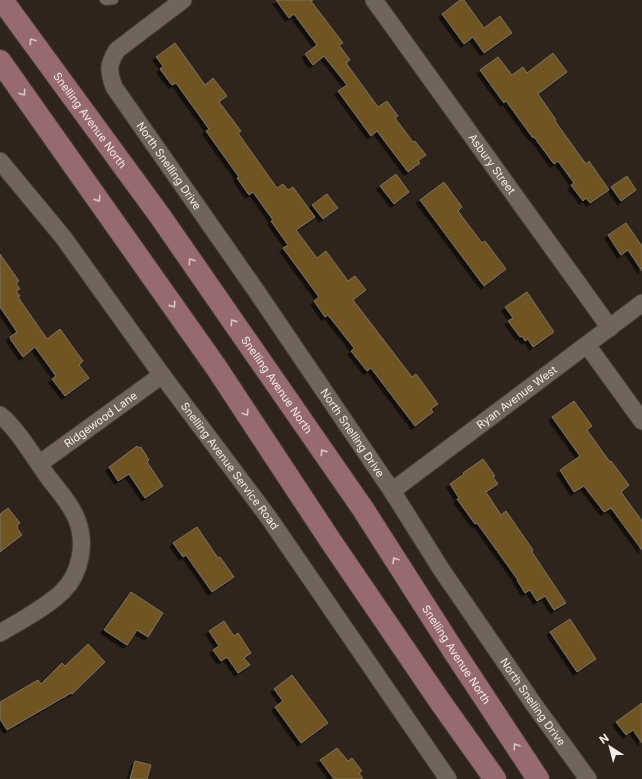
<svg xmlns="http://www.w3.org/2000/svg" width="642" height="779" font-family="Inter,sans-serif">
	<style>
		.building { fill: #6f5424; stroke: #7b7367; filter: url(#shadow) }
		.lines { fill: none; stroke-linecap: round; stroke-linejoin: round }
		.lane-casing { stroke: #473e38; stroke-width: 10 }
		.street-casing { stroke: #473e38; stroke-width: 19 }
		.primary-casing { stroke: #473e38; stroke-width: 24 }
		.lane { stroke: #70645b; stroke-width: 8 }
		.street { stroke: #70645b; stroke-width: 17 }
		.primary { stroke: #976971; stroke-width: 22 }
		.oneway { stroke: #d7c5c4 }
		.labels { text-anchor: middle; stroke-width: 4; stroke-linejoin: round; paint-order: stroke }
		.street-label { font-size: 11px; fill: #f3ece7; stroke: #2e241c }
	</style>
	<defs>
		<filter id="shadow"><feDropShadow dx="-3.5" dy="3.5" stdDeviation="0" flood-color="#0009"/></filter>
	</defs>
	<rect width="100%" height="100%" fill="#2e241c"/>
	<g class="building">
		<path d="M276,0H313L311,1L343,43L339,45L350,60L346,63L378,107L387,101L398,116L395,118L413,142L415,141L426,155L418,161L420,163L408,172L377,131L371,136L338,91L347,85L324,56L313,65L305,54L317,45L294,14L289,18Z"/>
		<path d="M460,0H464L484,28L500,16L512,33L484,53L473,37L464,44L442,14Z"/>
		<path d="M175,43L205,85L213,78L227,96L219,102L241,131L238,133L277,188L283,184L288,190L293,187L315,217L296,230L317,258L326,251L348,281L355,276L366,290L353,300L412,377L416,374L438,404L431,409L433,412L415,426L371,368L367,371L351,351L354,348L328,315L325,317L314,301L319,297L283,248L288,245L271,221L273,220L253,192L249,195L237,178L239,177L206,131L209,129L176,83L172,85L160,69L163,66L156,57Z"/>
		<path d="M553,53L567,72L538,94L556,120L555,121L586,164L589,161L609,190L590,203L586,198L583,201L571,185L574,183L558,161L554,164L534,137L533,138L506,101L504,103L480,70L498,57L512,75L523,67L527,73Z"/>
		<path d="M396,174L409,192L394,204L380,186Z"/>
		<path d="M627,176L636,190L621,201L611,187Z"/>
		<path d="M444,182L462,207L458,211L482,243L485,241L506,269L484,286L420,200Z"/>
		<path d="M327,194L338,208L323,219L312,205Z"/>
		<path d="M626,223L642,246V271L628,250L621,255L608,235Z"/>
		<path d="M0,254L19,281L16,283L20,289L16,291L20,296L18,297L47,339L60,329L83,361L79,365L89,378L65,396L52,379L56,376L35,347L23,357L11,340L10,337L17,332L0,307Z"/>
		<path d="M527,292L554,332L533,347L528,339L525,341L522,336L520,337L508,321L513,318L505,307Z"/>
		<path d="M574,401L592,426L587,430L610,462L611,461L629,485L621,492L642,521V550L611,508L604,512L584,486L574,492L560,470L580,456L552,417Z"/>
		<path d="M137,446L139,448L141,447L149,460L147,462L163,486L145,498L129,474L118,481L109,467Z"/>
		<path d="M483,459L495,476L493,477L498,484L486,492L501,515L506,511L533,550L532,552L566,603L554,610L545,596L537,601L530,590L525,593L517,580H518L477,523L475,524L457,499L459,498L450,484L464,474L463,473Z"/>
		<path d="M8,508L20,523L17,525L18,527L17,528L22,535L0,552V514Z"/>
		<path d="M197,527L218,558L220,557L234,577L212,592L186,555L183,557L173,543Z"/>
		<path d="M131,592L163,613L148,637L137,630L127,645L104,630Z"/>
		<path d="M570,619L596,659L577,672L550,632Z"/>
		<path d="M224,621L234,636L238,633L251,653L244,658L250,665L238,673L227,657L221,661L213,650L219,646L209,631Z"/>
		<path d="M88,644L105,662L72,694L71,693L7,730L0,719V702L38,680L41,684L62,663L65,666Z"/>
		<path d="M292,675L328,723L301,743L275,707L283,701L274,689Z"/>
		<path d="M642,703V743L633,730L626,735L616,722Z"/>
		<path d="M337,748L348,761L352,758L362,771L359,773L363,779H334L320,760Z"/>
		<path d="M135,761L151,765L147,779H130Z"/>
	</g>
	<g class="lines">
		<defs>
			<path id="lane" d="M104,0L106,1L114,0"/>
			<g id="street">
				<path id="s1" d="M183,0L117,50C108,64 108,71 114,87L257,292L392,491L441,569L535,706L588,779"/>
				<path id="s2" d="M374,0L610,328"/>
				<path id="s3" d="M0,161L63,237L162,375L269,518L448,779"/>
				<path d="M587,345L642,421"/>
				<path d="M0,415C17,428 35,459 48,477C58,490 71,504 77,520C86,543 81,573 63,591C47,607 20,621 0,633"/>
				<path id="s4" d="M39,464L162,375"/>
				<path id="s5" d="M392,491L642,303"/>
			</g>
			<g id="primary">
				<path id="s6" d="M2,0L160,216L363,509L453,650L538,779"/>
				<path d="M0,61L216,367L330,540L439,700L495,779"/>
			</g>
		</defs>
		<use href="#lane" class="lane-casing"/>
		<use href="#street" class="street-casing"/>
		<use href="#primary" class="primary-casing"/>
		<use href="#lane" class="lane"/>
		<use href="#street" class="street"/>
		<use href="#primary" class="primary"/>
	</g>
	<defs><path id="oneway-chevron" d="M-2-3.5L2.5 0L-2 3.5" fill="none" stroke-width="1.6" stroke-linecap="round" stroke-linejoin="round"/></defs>
	<g class="oneway">
		<use href="#oneway-chevron" transform="translate(32 41) rotate(-126)"/>
		<use href="#oneway-chevron" transform="translate(23 93) rotate(55)"/>
		<use href="#oneway-chevron" transform="translate(98 199) rotate(55)"/>
		<use href="#oneway-chevron" transform="translate(191 261) rotate(-125)"/>
		<use href="#oneway-chevron" transform="translate(173 305) rotate(55)"/>
		<use href="#oneway-chevron" transform="translate(233 322) rotate(-125)"/>
		<use href="#oneway-chevron" transform="translate(246 413) rotate(57)"/>
		<use href="#oneway-chevron" transform="translate(323 452) rotate(-125)"/>
		<use href="#oneway-chevron" transform="translate(395 560) rotate(-122)"/>
		<use href="#oneway-chevron" transform="translate(516 746) rotate(-123)"/>
	</g>
	<g class="labels">
		<g class="street-label">
			<text dy="4" stroke="none"><textPath href="#s6" startOffset="149">Snelling Avenue North</textPath></text>
			<text dy="4" stroke="none"><textPath href="#s2" startOffset="202">Asbury Street</textPath></text>
			<text dy="4" stroke="none"><textPath href="#s1" startOffset="218">North Snelling Drive</textPath></text>
			<text dy="4" stroke="none"><textPath href="#s6" startOffset="473">Snelling Avenue North</textPath></text>
			<text dy="4" stroke="none"><textPath href="#s5" startOffset="156">Ryan Avenue West</textPath></text>
			<text dy="4" stroke="none"><textPath href="#s4" startOffset="76">Ridgewood Lane</textPath></text>
			<text dy="4" stroke="none"><textPath href="#s1" startOffset="542">North Snelling Drive</textPath></text>
			<text dy="4" stroke="none"><textPath href="#s3" startOffset="382">Snelling Avenue Service Road</textPath></text>
			<text dy="4" stroke="none"><textPath href="#s6" startOffset="797">Snelling Avenue North</textPath></text>
			<text dy="4" stroke="none"><textPath href="#s1" startOffset="866">North Snelling Drive</textPath></text>
		</g>
	</g>
	<g transform="translate(610 747) rotate(324)" stroke="#2e241c" stroke-width="3" paint-order="stroke">
	<path d="M0-3L7 15L0 10L-7 15Z" fill="#f3ece7"/>
	<text y="-6" font-size="11" font-weight="bold" text-anchor="middle" fill="#f3ece7">N</text>
	</g>
</svg>
